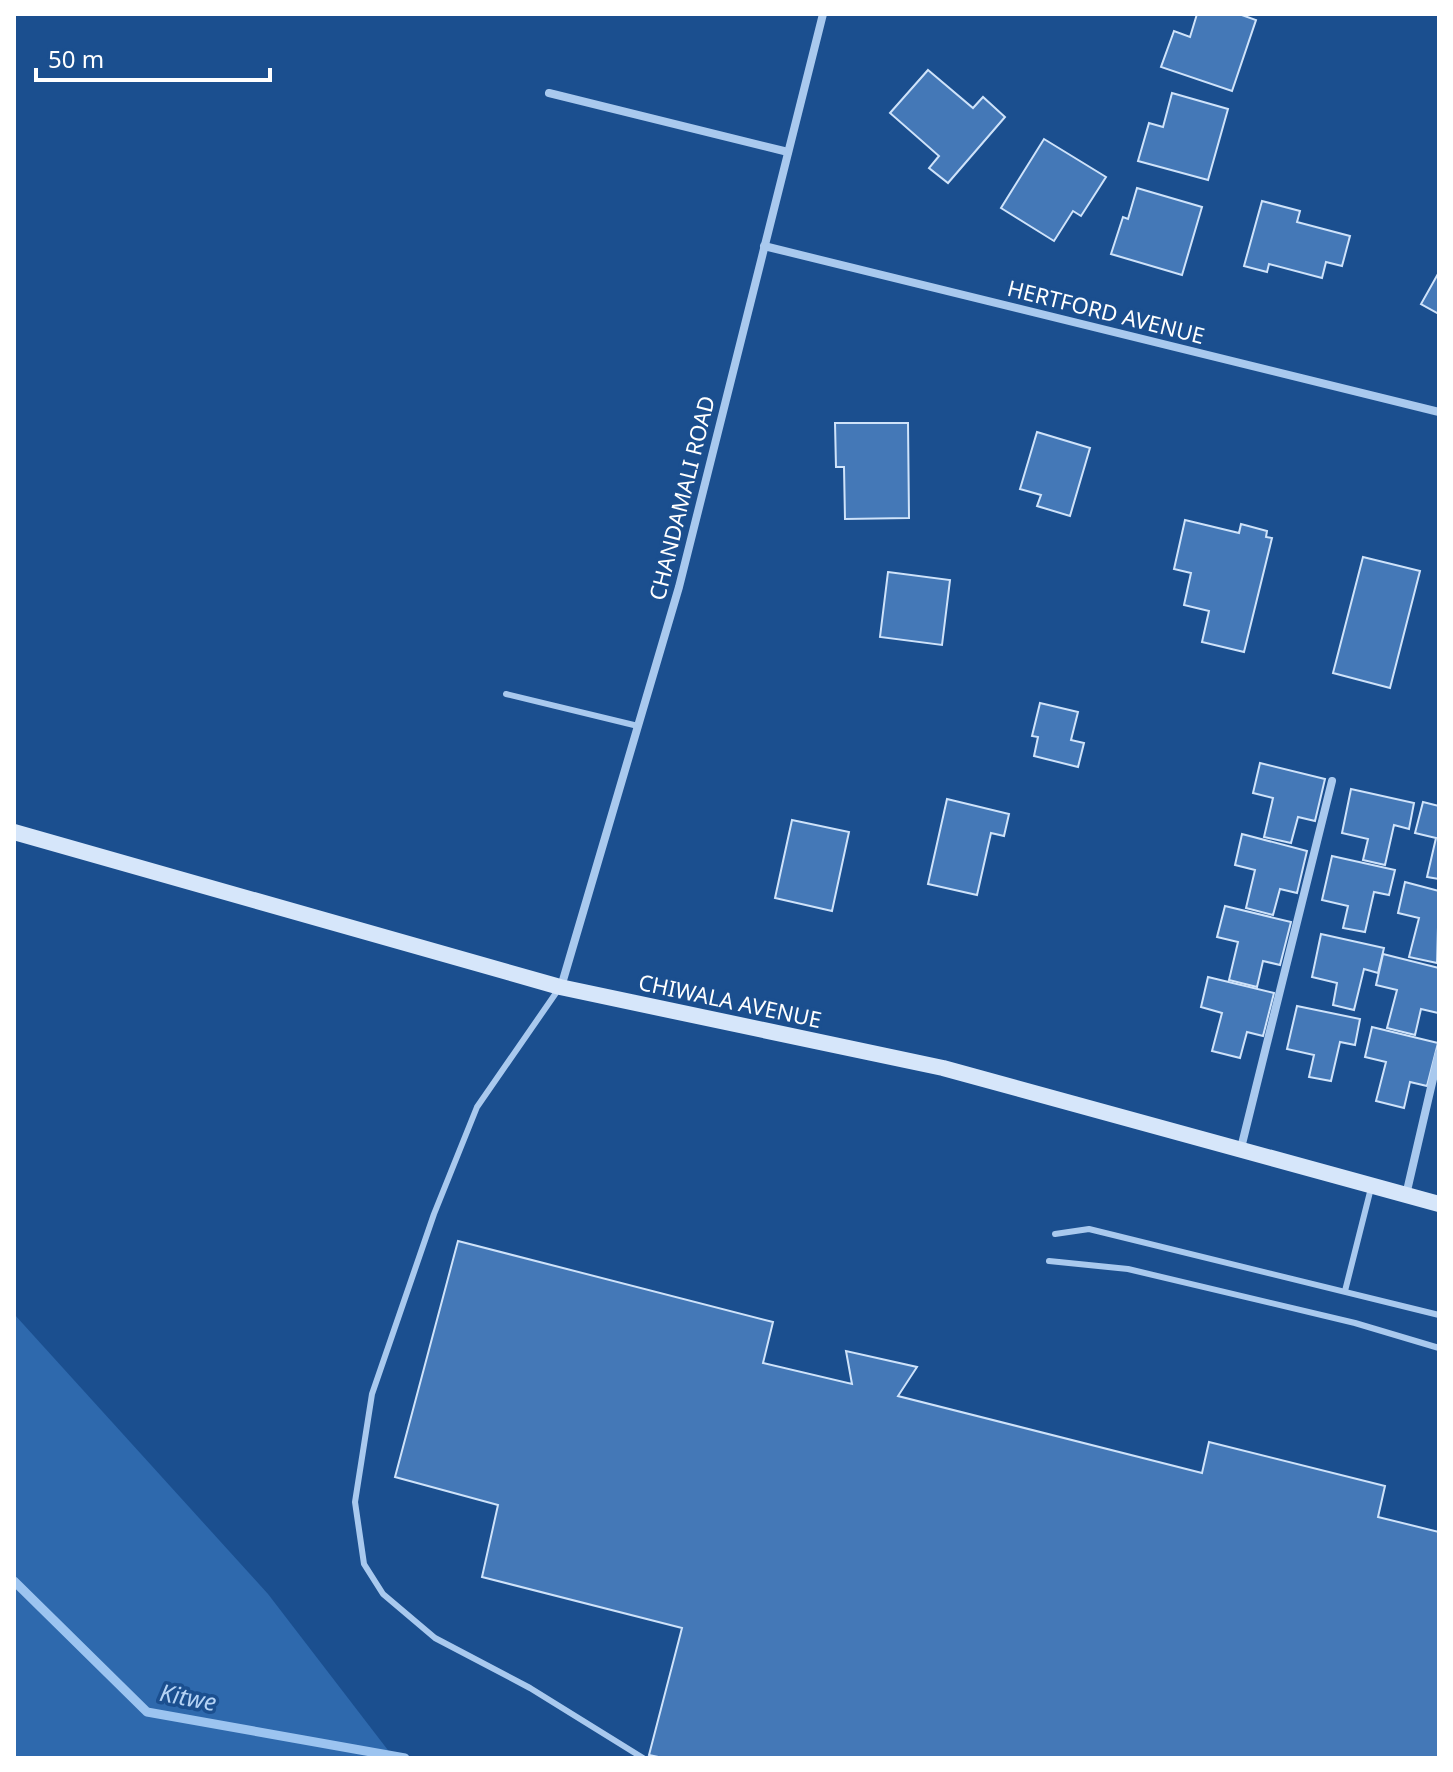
<svg xmlns="http://www.w3.org/2000/svg" width="1453" height="1772" font-family="'Noto Sans',sans-serif">
	<style>
		.green { fill: #2e69ad }
		.lines { fill: none; stroke-linecap: round; stroke-linejoin: round }
		.stream { stroke: #9cc4f0; stroke-width: 9 }
		.building { fill: #4478b7; stroke: #cfe3fa; stroke-width: 2 }
		.service { stroke: #a9c9ee; stroke-width: 6 }
		.minor { stroke: #a9c9ee; stroke-width: 8 }
		.secondary { stroke: #d6e6fa; stroke-width: 16 }
		.labels { text-anchor: middle; stroke-width: 7; stroke-linejoin: round; paint-order: stroke }
		.street-label { font-size: 22px; fill: #fff; stroke: #1b4f8f }
		.water-label { font-size: 24px; font-style: italic; fill: #b5d3f5; stroke: #1b4f8f }
	</style>
	<rect width="100%" height="100%" fill="#1b4f8f"/>
	<path class="green" d="M14,1314L268,1594L394,1758H14Z"/>
	<g class="lines">
		<path class="stream" d="M14,1581L147,1712L405,1758"/>
	</g>
	<g class="building">
		<path d="M1197,14H1239L1256,20L1232,91L1161,67L1174,31L1190,37Z"/>
		<path d="M928,70L973,108L983,97L1005,117L948,183L929,168L939,156L890,113Z"/>
		<path d="M1172,93L1228,109L1208,180L1138,161L1149,123L1163,127Z"/>
		<path d="M1044,139L1106,177L1081,216L1073,211L1054,241L1001,208Z"/>
		<path d="M1137,188L1202,207L1182,275L1111,254L1123,217L1128,219Z"/>
		<path d="M1262,201L1300,211L1297,222L1350,236L1342,266L1326,262L1322,278L1269,264L1267,272L1244,266Z"/>
		<path d="M1439,272V314L1421,304Z"/>
		<path d="M835,423H908L909,518L845,519L844,467H836Z"/>
		<path d="M1037,432L1090,448L1070,516L1037,506L1041,495L1020,489Z"/>
		<path d="M1185,520L1239,533L1241,524L1267,531L1266,537L1272,538L1244,652L1202,642L1209,611L1184,605L1191,573L1174,569Z"/>
		<path d="M1363,557L1420,571L1390,688L1333,673Z"/>
		<path d="M888,572L950,580L942,645L880,637Z"/>
		<path d="M1040,703L1078,712L1071,740L1084,743L1078,767L1034,756L1038,737L1032,736Z"/>
		<path d="M1260,763L1325,779L1315,821L1298,817L1291,843L1264,837L1273,798L1253,793Z"/>
		<path d="M1351,789L1414,803L1409,829L1394,825L1385,865L1363,860L1368,839L1342,833Z"/>
		<path d="M947,799L1009,814L1004,836L991,833L977,895L928,884Z"/>
		<path d="M1423,802L1439,806V879L1427,877L1436,838L1415,833Z"/>
		<path d="M792,820L849,832L832,911L775,898Z"/>
		<path d="M1242,834L1307,851L1297,893L1280,889L1273,915L1246,908L1255,870L1235,865Z"/>
		<path d="M1332,856L1395,870L1389,895L1374,892L1365,932L1343,928L1348,906L1322,900Z"/>
		<path d="M1405,882L1439,891L1437,963L1409,957L1419,918L1398,913Z"/>
		<path d="M1225,906L1291,922L1280,965L1263,961L1257,987L1229,980L1238,942L1217,937Z"/>
		<path d="M1321,934L1384,948L1378,973L1364,969L1354,1010L1333,1005L1337,983L1312,977Z"/>
		<path d="M1383,954L1439,968L1438,1013L1421,1009L1415,1035L1387,1028L1397,990L1376,985Z"/>
		<path d="M1208,977L1274,993L1263,1036L1247,1032L1240,1058L1212,1051L1222,1013L1201,1007Z"/>
		<path d="M1297,1006L1360,1019L1355,1045L1340,1042L1331,1081L1309,1077L1314,1055L1287,1049Z"/>
		<path d="M1372,1027L1438,1043L1427,1086L1410,1082L1404,1108L1376,1101L1386,1062L1365,1057Z"/>
		<path d="M458,1241L773,1322L763,1363L852,1384L846,1351L917,1367L898,1396L1202,1473L1209,1442L1385,1486L1378,1517L1439,1532V1758H663L649,1755L682,1628L482,1577L498,1505L395,1477Z"/>
	</g>
	<g class="lines">
		<g class="service">
			<path d="M506,694L638,726"/>
			<path d="M558,990L477,1107L434,1214L372,1394L355,1502L364,1564L383,1594L435,1638L530,1688L643,1758"/>
			<path d="M1055,1234L1089,1229L1439,1315"/>
			<path d="M1049,1261L1128,1269L1355,1323L1439,1348"/>
			<path d="M1345,1291L1371,1188"/>
		</g>
		<g class="minor">
			<path d="M549,93L788,152"/>
			<path d="M764,246L1439,412"/>
			<path d="M561,987L679,587L823,14"/>
			<path d="M1241,1148L1332,781"/>
			<path d="M1406,1195L1439,1053"/>
		</g>
		<path class="secondary" d="M14,832L560,987L943,1068L1439,1204"/>
	</g>
	<g class="labels">
		<g class="street-label">
			<text transform="translate(1106 312) rotate(14)" y="8">HERTFORD AVENUE</text>
			<text transform="translate(682 498) rotate(-76)" y="8">CHANDAMALI ROAD</text>
			<text transform="translate(730 1001) rotate(12)" y="8">CHIWALA AVENUE</text>
		</g>
		<g class="water-label">
			<text transform="translate(188 1698) rotate(11)" y="8">Kitwe</text>
		</g>
	</g>
	<rect width="1453" height="1772" fill="none" stroke="#ffffff" stroke-width="32"/>
	<path d="M36 68v12h234v-12" fill="none" stroke="#ffffff" stroke-width="4"/>
	<text x="48" y="68" font-size="24" fill="#ffffff" stroke="#1b4f8f" stroke-width="6" paint-order="stroke">50 m</text>
</svg>
